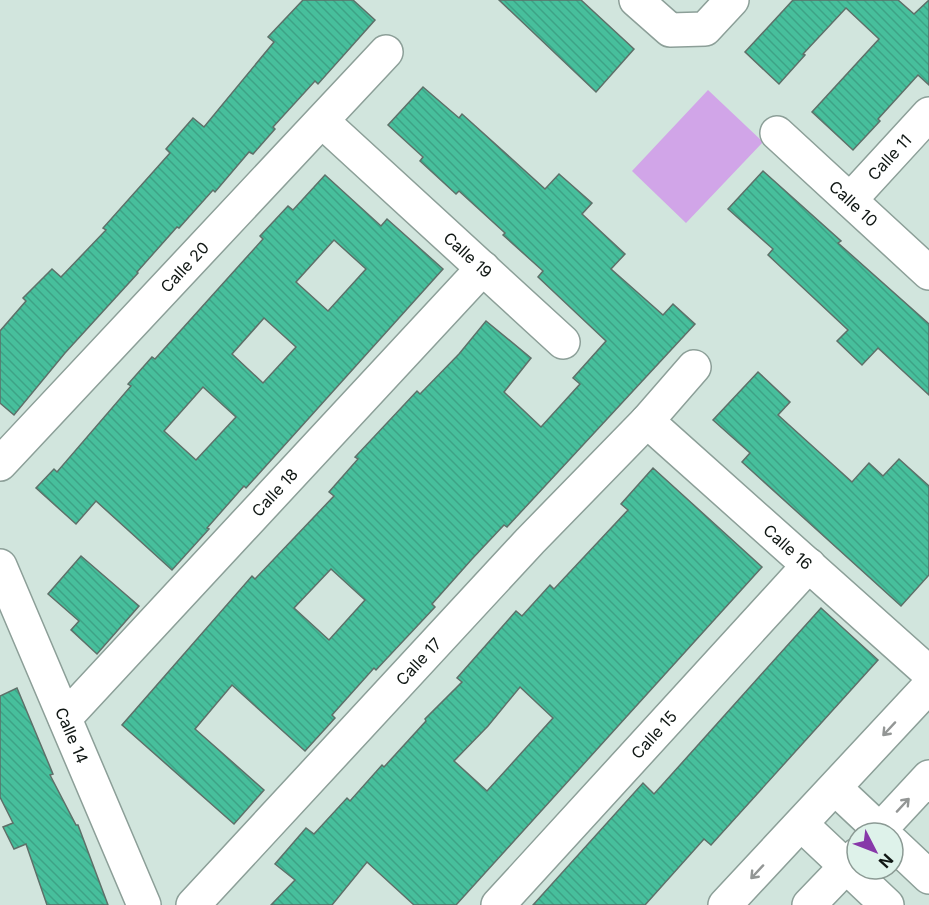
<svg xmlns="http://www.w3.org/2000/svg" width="929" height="905" font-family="Inter,sans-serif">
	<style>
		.garden { fill: #d1a5e8 }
		.building { fill: url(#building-back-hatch); stroke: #5e7069; stroke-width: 1.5; fill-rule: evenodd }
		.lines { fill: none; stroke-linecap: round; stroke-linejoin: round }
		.minor-casing { stroke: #8c9f98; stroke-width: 36 }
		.minor { stroke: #fff; stroke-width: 33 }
		.oneway { stroke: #939695 }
		.labels { text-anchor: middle; stroke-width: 4.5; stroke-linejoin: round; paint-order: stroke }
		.street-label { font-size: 16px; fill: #0f1613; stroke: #def2ea }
	</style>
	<defs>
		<pattern id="building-back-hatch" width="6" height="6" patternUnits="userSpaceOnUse" patternTransform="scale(1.5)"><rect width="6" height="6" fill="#47bf9c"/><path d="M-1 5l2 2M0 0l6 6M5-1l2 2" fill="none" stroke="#3da386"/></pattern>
	</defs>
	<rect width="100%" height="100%" fill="#d1e5dd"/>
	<path class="garden" d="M708,90L763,142L686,223L632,171Z"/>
	<g class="building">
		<path d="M303,0H353L375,20L318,84L315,81L273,127L275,129L253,154L249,152L215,192L213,190L179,228L177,227L137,272L138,273L65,353L14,415L0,403V331L26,301L23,298L52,269L61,277L106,230L103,228L170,153L166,149L193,118L204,127L274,42L268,37Z"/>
		<path d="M499,0H581L634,49L596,92Z"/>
		<path d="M793,0H898L914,14L929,0V85L918,75L878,119L880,121L853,150L812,112L879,39L846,8L803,54L805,55L779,84L745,52Z"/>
		<path d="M423,87L459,118L462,114L545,189L559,174L592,203L582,214L625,254L611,269L663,315L673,304L695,324L507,527L504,525L472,559L432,604L435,607L376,670L374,668L332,715L335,718L305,751L232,685L195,729L264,790L234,824L122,725L252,576L255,579L334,496L329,492L358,459L355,457L417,391L420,394L459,354L486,321L531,358L504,392L541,427L580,384L573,378L606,341L538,277L543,271L503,235L505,233L459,191L456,194L420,161L423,157L388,125ZM331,569L365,600L329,640L294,608Z"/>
		<path d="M763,171L841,241L838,243L929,324V395L878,348L862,365L837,341L848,330L768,255L773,249L728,209Z"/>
		<path d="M325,175L381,226L387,219L443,269L246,488L244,486L207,528L209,529L172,570L96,501L76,524L36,488L54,469L57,472L131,386L128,384L152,357L155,359L263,239L260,236L288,206L293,210ZM334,240L366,269L328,311L296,282ZM264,318L296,347L263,383L232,354ZM203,387L236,417L196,460L164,431Z"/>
		<path d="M758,372L790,402L778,415L852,482L869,463L883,476L899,459L929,486V575L901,606L742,462L750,453L713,420Z"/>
		<path d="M653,468L762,567L456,905H414L367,862L332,905H271L295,880L275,864L306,828L314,834L347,798L350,801L382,765L384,767L426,721L425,719L462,682L457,678L516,611L522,616L550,585L554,589L628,510L621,504ZM520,687L553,718L487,791L454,761L488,726Z"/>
		<path d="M81,556L139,606L97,654L71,630L79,621L48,594Z"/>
		<path d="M821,608L878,660L711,845L704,839L645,905H533L643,783L654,794Z"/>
		<path d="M17,688L53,774L50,775L76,825H78L108,905H47L26,844L14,849L3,827L13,823L0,797V696Z"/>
	</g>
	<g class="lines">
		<defs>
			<g id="minor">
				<path d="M636,0L670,30L705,29L732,0"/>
				<path id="s1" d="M322,121L563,342"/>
				<path id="s2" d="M777,133L929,273"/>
				<path id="s3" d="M850,200L929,114"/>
				<path id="s4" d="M647,421L929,673"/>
				<path id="s5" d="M0,464L386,52"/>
				<path id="s6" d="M0,566L144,905"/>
				<path id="s7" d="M65,718L483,268"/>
				<path d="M835,788L883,833"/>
				<path d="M801,824L887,905"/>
				<path d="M877,833L929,777"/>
				<path d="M893,843L929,877"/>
				<path id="s8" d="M193,905L530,541L647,421L694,367"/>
				<path id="s9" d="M498,905L809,565"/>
				<path d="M725,905L929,686"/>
				<path d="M809,905L857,855"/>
			</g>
		</defs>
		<use href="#minor" class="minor-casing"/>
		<use href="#minor" class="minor"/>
	</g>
	<defs><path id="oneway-shaft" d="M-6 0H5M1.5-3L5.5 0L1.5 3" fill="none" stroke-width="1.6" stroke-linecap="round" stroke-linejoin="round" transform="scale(1.5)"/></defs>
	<g class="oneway">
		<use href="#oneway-shaft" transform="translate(889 729) rotate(133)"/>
		<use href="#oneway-shaft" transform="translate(903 805) rotate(-47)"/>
		<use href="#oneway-shaft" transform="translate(757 872) rotate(133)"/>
	</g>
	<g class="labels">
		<g class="street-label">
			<text dy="6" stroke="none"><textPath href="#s3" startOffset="58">Calle 11</textPath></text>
			<text dy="6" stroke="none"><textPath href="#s2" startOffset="104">Calle 10</textPath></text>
			<text dy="6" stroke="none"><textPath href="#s1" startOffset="198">Calle 19</textPath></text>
			<text dy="6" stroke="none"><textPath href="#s5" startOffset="270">Calle 20</textPath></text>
			<text dy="6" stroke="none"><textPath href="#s7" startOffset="308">Calle 18</textPath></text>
			<text dy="6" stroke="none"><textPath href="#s4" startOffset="189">Calle 16</textPath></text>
			<text dy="6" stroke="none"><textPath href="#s8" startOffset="332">Calle 17</textPath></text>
			<text dy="6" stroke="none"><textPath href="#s9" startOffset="231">Calle 15</textPath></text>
			<text dy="6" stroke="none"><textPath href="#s6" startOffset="184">Calle 14</textPath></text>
		</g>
	</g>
	<g transform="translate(875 851) rotate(132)"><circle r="28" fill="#def2ea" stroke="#8b9a94" stroke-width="1.5"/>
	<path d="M0-4.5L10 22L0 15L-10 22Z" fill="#8738a9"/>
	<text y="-9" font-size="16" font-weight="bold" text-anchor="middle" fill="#0f1613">N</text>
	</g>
</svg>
